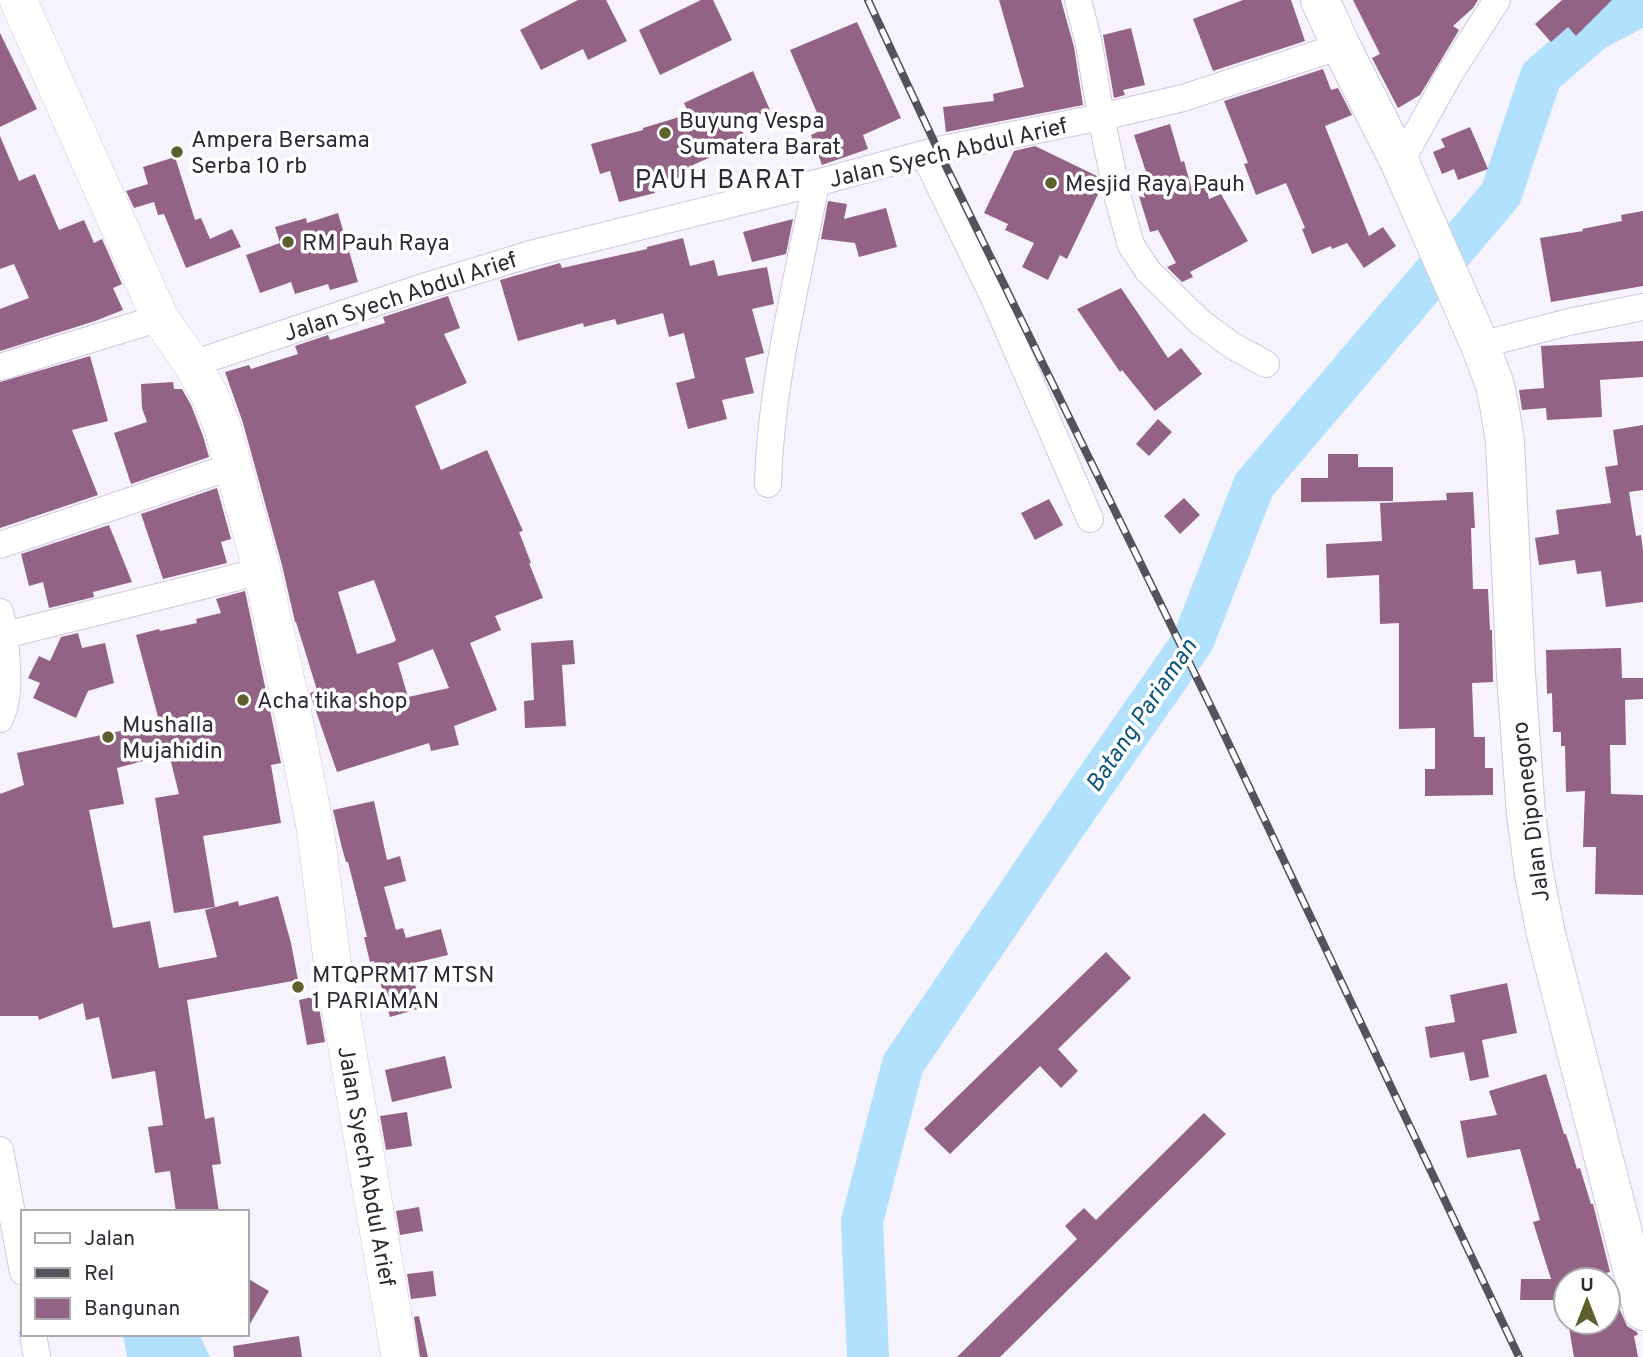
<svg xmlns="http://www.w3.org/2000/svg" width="1643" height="1357" font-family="Overpass,sans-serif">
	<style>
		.water { fill: #b2e1fe }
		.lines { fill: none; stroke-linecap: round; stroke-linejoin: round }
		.river { stroke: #b2e1fe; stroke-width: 42 }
		.building { fill: #936386; fill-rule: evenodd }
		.street-casing { stroke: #d1c7e0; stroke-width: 28 }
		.secondary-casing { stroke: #d1c7e0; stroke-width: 38 }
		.primary-casing { stroke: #d1c7e0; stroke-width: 40 }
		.street { stroke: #fff; stroke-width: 26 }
		.secondary { stroke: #fff; stroke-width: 37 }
		.primary { stroke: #fff; stroke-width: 38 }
		.rail-casing { stroke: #55525b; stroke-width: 8 }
		.rail { stroke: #fff; stroke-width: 5; stroke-dasharray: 16; stroke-linecap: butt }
		.poi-dot { fill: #5d602d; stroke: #fff; stroke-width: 2.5 }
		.labels { text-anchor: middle; stroke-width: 7; stroke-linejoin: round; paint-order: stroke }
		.poi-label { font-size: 23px; fill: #2d2a33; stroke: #fff; text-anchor: start }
		.street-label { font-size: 23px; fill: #2d2a33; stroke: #fff }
		.water-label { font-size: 24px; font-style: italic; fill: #0c5679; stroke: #fff }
		.quarter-label { font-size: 26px; letter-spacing: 2px; fill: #2d2a33; stroke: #fff }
	</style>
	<rect width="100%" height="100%" fill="#f7f3fd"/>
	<path class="water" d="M123,1334H199L210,1357H127Z"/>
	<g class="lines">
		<path class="river" d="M868,1357L862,1221L903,1064L1063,828L1193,641L1254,485L1501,194L1541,76L1594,30L1643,4"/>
	</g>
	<g class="building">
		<path d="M578,0H606L627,41L588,60L583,49L541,70L520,30Z"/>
		<path d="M701,0H713L732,40L660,75L639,30Z"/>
		<path d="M999,0H1061L1074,47L1083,105L946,132L943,107L994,101L993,94L1024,87Z"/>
		<path d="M1243,0H1291L1305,41L1213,71L1193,19Z"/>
		<path d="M1353,0H1478L1473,8L1453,26L1459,30L1420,95L1398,108L1372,58L1380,54Z"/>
		<path d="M1562,0H1612L1576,36L1568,27L1551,42L1535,24Z"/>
		<path d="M857,22L901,118L863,135L868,149L822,165L811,135L824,129L790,50Z"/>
		<path d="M1131,28L1145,85L1123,90L1125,95L1114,98L1103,35Z"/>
		<path d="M0,33L37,109L0,127Z"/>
		<path d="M1323,69L1331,90L1338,88L1352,115L1325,126L1369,236L1383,227L1396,246L1364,268L1347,243L1332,249L1331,246L1312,254L1302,229L1305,228L1286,183L1256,195L1244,164L1248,163L1224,101Z"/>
		<path d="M753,71L770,110L739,124L747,141L693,165L695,173L653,185L655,193L619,202L610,171L600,174L591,144L643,130V128L689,114L684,103Z"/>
		<path d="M1170,124L1181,162L1184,161L1192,190L1206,186L1209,199L1221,194L1248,241L1190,272L1193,277L1182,282L1167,267L1176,263L1158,230L1150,232L1139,196L1145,198L1138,174L1146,172L1134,135Z"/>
		<path d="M1470,127L1488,169L1458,180L1454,169L1442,174L1433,152L1445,147L1441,139Z"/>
		<path d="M0,136L19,181L35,174L59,230L84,220L94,243L102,239L122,284L113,288L123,310L95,321L0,351V309L29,298L14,264L0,269Z"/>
		<path d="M1035,146L1097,176L1100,190L1067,259L1060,255L1048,280L1022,267L1034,243L1005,230L1008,224L984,213L1014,151Z"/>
		<path d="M175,157L195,220L201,218L210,239L232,229L241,247L186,268L164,214L158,215L154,202L134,208L126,191L148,184L143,167Z"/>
		<path d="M828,201L847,204L844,219L886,208L897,247L859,257L855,243L821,239Z"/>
		<path d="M1643,211V286L1551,302L1540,238L1583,231L1582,229L1622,221L1621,215Z"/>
		<path d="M338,213L358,282L330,290L328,284L295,294L291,282L260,293L246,255L280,243L275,227L306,218L307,223Z"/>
		<path d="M793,219L786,254L752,262L743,232Z"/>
		<path d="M683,238L690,266L714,260L718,276L767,267L774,304L752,309L764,353L745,358L754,393L722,400L727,419L688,429L676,383L695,378L684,333L669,337L663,313L617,325L615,319L584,327L583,323L518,341L500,280L560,263L562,268L647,249V247Z"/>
		<path d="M1121,288L1168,358L1181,348L1202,374L1155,411L1122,370L1120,372L1077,309Z"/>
		<path d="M448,296L460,328L444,334L467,383L415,406L441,470L487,450L523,531L519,532L531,563H529L543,598L495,616L501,630L470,643L497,710L454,726L459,745L431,751L429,743L337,772L311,697L310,693L317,690L296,622H295L282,565L243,423L225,372L249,365L251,369L298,354L295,346L328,335L330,340L385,323L383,317ZM374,580L396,640L394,642L357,654L338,592ZM433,649L449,688L408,697L398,663Z"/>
		<path d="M1643,341V377L1600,380L1602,417L1547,420L1546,408L1522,410L1519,390L1544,388L1541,346Z"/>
		<path d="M90,356L108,421L72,430L98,495L0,528V382Z"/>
		<path d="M173,382L174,389H182L191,405L203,436L209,457L131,484L114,433L147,422L142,408L141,384Z"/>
		<path d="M1158,419L1172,432L1149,456L1136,444Z"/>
		<path d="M1643,425V490L1629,492L1636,536L1641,535L1643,551V602L1606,607L1601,571L1577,574L1575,560L1539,565L1535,538L1559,534L1556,510L1611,503L1605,467L1618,465L1613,430Z"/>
		<path d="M1328,454H1358V467H1393V501L1301,502V478H1328Z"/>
		<path d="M217,488L231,539L221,542L227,563L163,579L141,514Z"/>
		<path d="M1473,492L1475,528H1471L1473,589H1488L1490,630H1492L1493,682L1472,683L1474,737H1485V768H1493V795L1425,796V769H1435V728L1399,729V623L1380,624L1379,575L1327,578L1326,544L1382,541L1380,503L1447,500L1446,493Z"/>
		<path d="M1184,498L1200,515L1180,534L1164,516Z"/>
		<path d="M1049,499L1063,525L1035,540L1021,513Z"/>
		<path d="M109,525L132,582L93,592L94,597L49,608L43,582L29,586L21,554Z"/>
		<path d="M245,591L281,763L271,765L281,823L203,836L215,907L174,913L155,798L179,794L169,754L117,768L124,804L89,810L113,928L150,921L159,968L217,957L205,910L238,901L239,906L278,896L291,943L298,980L187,1000L205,1119L214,1117L221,1164L212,1165L219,1212H176L170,1171L155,1173L148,1127L163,1125L155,1071L112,1079L99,1017L86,1020L83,1003L39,1020L38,1016H0V794L24,785L17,753L125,730V733L160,724L136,635L159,629L160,631L197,623L196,619L221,613L216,599Z"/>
		<path d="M78,633L82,648L105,643L114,683L88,691L76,718L33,698L40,683L28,678L39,656L50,661L61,637Z"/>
		<path d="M573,640L575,664L562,665L566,726L525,728L524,701L534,700L531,643Z"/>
		<path d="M1621,648L1622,678H1643V699L1625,700L1626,745H1610L1611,794L1643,795V895L1595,894L1596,847H1583L1585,791L1566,792L1565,746H1561V732H1553L1552,693L1547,694L1546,650Z"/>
		<path d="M374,801L387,860L400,856L406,881L384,887L396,930L403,928L406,938L441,929L448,955L410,964L421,1008L390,1017L374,961L370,962L364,937H367L348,862H346L342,848L333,810Z"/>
		<path d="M1106,952L1131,978L1058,1049L1078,1071L1061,1088L1040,1066L950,1154L924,1129Z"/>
		<path d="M1507,983L1517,1033L1482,1040L1489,1077L1470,1081L1464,1052L1430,1058L1425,1027L1455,1022L1450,995Z"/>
		<path d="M317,996L325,1042L307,1045L299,1000Z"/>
		<path d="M445,1056L452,1088L392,1102L385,1070Z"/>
		<path d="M1546,1074L1564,1134H1566L1577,1169L1580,1168L1591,1204H1593L1610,1272L1606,1273L1609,1280H1566V1300H1520L1521,1279H1551L1533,1222L1540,1220L1520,1149L1467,1158L1460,1121L1497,1115L1489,1091Z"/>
		<path d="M407,1112L412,1146L386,1150L380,1116Z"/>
		<path d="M1204,1113L1226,1134L1000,1357H957L1077,1239L1065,1226L1084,1208L1096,1220Z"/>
		<path d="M419,1207L423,1231L400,1235L396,1211Z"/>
		<path d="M433,1271L436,1296L411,1299L407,1274Z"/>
		<path d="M247,1278L269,1291L247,1329Z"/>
		<path d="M1620,1310L1627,1326L1637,1332L1638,1335L1634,1336L1638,1357H1574L1568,1322H1608V1312Z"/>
		<path d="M419,1316L428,1357H420L414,1317Z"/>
		<path d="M299,1336L302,1357H234L233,1346Z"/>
	</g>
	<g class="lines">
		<defs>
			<g id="street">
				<path d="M1078,0L1089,44L1101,117L1118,198L1131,245L1148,271L1200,322L1233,346L1266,364"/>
				<path d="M924,154L995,300L1090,519"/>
				<path d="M1400,163L1449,75L1497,0"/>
				<path d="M1480,345L1569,322L1643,307"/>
				<path d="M192,364L417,289L534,253L816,183L938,150L1101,117L1183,98L1341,46"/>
				<path d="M0,367L160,318"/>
				<path d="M768,484C771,382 797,282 816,183"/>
				<path d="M0,545L233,466"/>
				<path d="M0,612L5,635L262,571"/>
				<path d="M0,719C12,693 6,663 5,635"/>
				<path d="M0,1150L23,1272"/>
				<path d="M33,1334L37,1357"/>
			</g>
			<path id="secondary" d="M18,0L160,318L192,364L210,396L223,429L262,571L290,699L315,827L332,960L400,1357"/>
			<path id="primary" d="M1320,0L1341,46L1400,163L1480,345L1495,385L1500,410L1505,442L1516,674L1526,814L1534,874L1546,934L1643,1311"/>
		</defs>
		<use href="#street" class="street-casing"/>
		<use href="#secondary" class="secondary-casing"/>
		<use href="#primary" class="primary-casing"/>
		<use href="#street" class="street"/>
		<use href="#secondary" class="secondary"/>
		<use href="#primary" class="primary"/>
		<defs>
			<path id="rail" d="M868,0L938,150L1215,715L1519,1357"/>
		</defs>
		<use href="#rail" class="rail-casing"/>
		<use href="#rail" class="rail"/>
	</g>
	<g class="poi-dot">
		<circle cx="665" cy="133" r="7"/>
		<circle cx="177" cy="152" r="7"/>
		<circle cx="1051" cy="183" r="7"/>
		<circle cx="288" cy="242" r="7"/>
		<circle cx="243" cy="700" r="7"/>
		<circle cx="108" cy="737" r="7"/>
		<circle cx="298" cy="987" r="7"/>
	</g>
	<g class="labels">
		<g class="poi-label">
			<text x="679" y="128">Buyung Vespa<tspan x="679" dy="26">Sumatera Barat</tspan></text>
			<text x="191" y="147">Ampera Bersama<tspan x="191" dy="26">Serba 10 rb</tspan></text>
			<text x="1065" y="191">Mesjid Raya Pauh</text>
			<text x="302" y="250">RM Pauh Raya</text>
			<text x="257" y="708">Acha tika shop</text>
			<text x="122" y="732">Mushalla<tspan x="122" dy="26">Mujahidin</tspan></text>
			<text x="312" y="982">MTQPRM17 MTSN<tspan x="312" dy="26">1 PARIAMAN</tspan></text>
		</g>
		<g class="street-label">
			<text transform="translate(948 152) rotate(-13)" y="8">Jalan Syech Abdul Arief</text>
			<text transform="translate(400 296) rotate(-18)" y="8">Jalan Syech Abdul Arief</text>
			<text transform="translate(1530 812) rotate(-97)" y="8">Jalan Diponegoro</text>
			<text transform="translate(367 1166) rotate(80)" y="8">Jalan Syech Abdul Arief</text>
		</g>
		<g class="water-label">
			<text transform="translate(1141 715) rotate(-56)" y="8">Batang Pariaman</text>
		</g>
		<g class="quarter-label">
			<text x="721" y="188">PAUH BARAT</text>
		</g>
	</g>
	<rect x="21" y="1210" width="228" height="126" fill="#ffffff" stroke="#abaaad" stroke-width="2"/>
	<rect x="35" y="1233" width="35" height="10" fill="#ffffff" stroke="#abaaad" stroke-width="2"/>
	<text x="84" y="1245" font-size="21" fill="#2d2a33">Jalan</text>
	<rect x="35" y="1268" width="35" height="10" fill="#55525b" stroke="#abaaad" stroke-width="2"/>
	<text x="84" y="1280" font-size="21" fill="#2d2a33">Rel</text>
	<rect x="35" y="1298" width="35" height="21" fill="#936386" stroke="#abaaad" stroke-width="2"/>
	<text x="84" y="1315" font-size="21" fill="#2d2a33">Bangunan</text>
	<g transform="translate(1587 1301)"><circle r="33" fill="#ffffff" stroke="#abaaad" stroke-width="2"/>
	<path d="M0-5L12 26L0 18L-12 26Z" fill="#5d602d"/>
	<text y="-10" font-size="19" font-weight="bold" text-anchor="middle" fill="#2d2a33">U</text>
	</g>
</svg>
